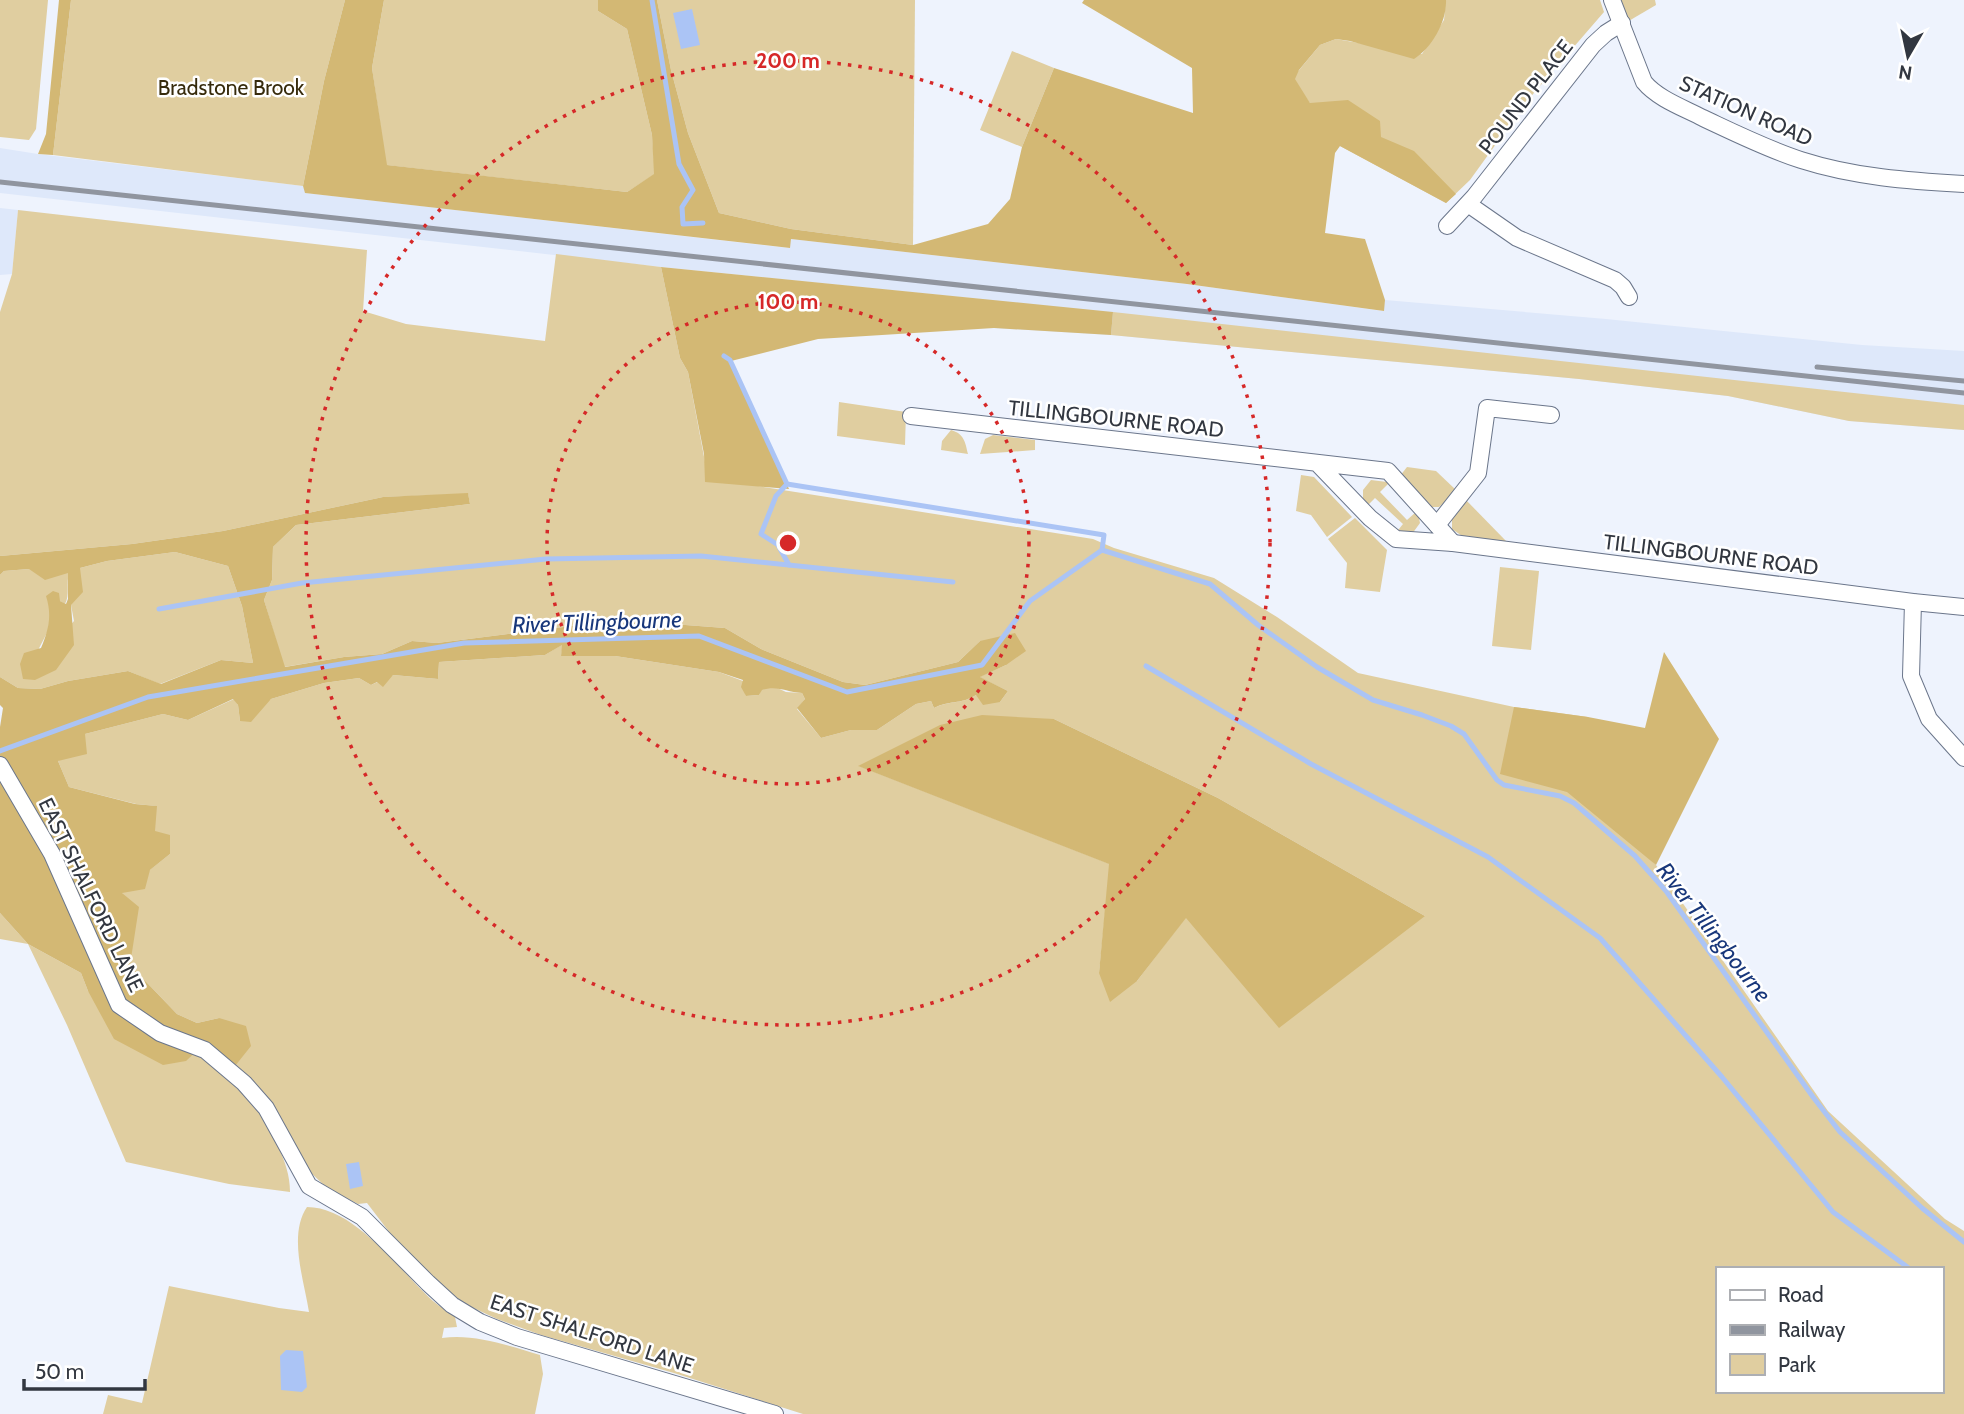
<svg xmlns="http://www.w3.org/2000/svg" width="1964" height="1414" font-family="Cabin,sans-serif">
	<style>
		.built { fill: #dee8fa }
		.green { fill: #e0cea0; fill-rule: evenodd }
		.forest { fill: #d3b874 }
		.water { fill: #abc4f5 }
		.lines { fill: none; stroke-linecap: round; stroke-linejoin: round }
		.stream { stroke: #abc4f5; stroke-width: 5 }
		.minor-casing { stroke: #6b768b; stroke-width: 18 }
		.minor { stroke: #fff; stroke-width: 16 }
		.rail { stroke: #90959f; stroke-width: 5 }
		.ring { fill: none; stroke: #d62828; stroke-width: 3.5; stroke-dasharray: 3.5 7 }
		.labels { text-anchor: middle; stroke-width: 5; stroke-linejoin: round; paint-order: stroke }
		.park-label { font-size: 21px; fill: #372b0c; stroke: #fff }
		.street-label { font-size: 21px; fill: #323740; stroke: #fff }
		.water-label { font-size: 23px; font-style: italic; fill: #18377b; stroke: #fff }
		.centre { fill: #d62828; stroke: #fff; stroke-width: 3.5 }
		.ring-label { font-size: 21px; text-anchor: middle; font-weight: bold; fill: #d62828; stroke: #fff; stroke-width: 5; stroke-linejoin: round; paint-order: stroke }
	</style>
	<rect width="100%" height="100%" fill="#eef3fd"/>
	<g class="built">
		<path d="M0,148L38,154L303,186L306,193L789,248L791,239L1187,284L1383,311L1385,300L1606,319L1862,345L1964,351V430L1849,421L1728,396L1579,379L1111,335L994,328L980,299L661,267L0,193Z"/>
		<path d="M0,208L18,210L12,274L0,275Z"/>
	</g>
	<g class="green">
		<path d="M0,0H48L36,129L29,140L0,137Z"/>
		<path d="M71,0H345L324,81L303,186L53,155Z"/>
		<path d="M384,0H598V11L627,29L652,135L655,174L627,192L386,165L372,68Z"/>
		<path d="M657,0H915L913,245L791,229L719,213L688,133L671,70Z"/>
		<path d="M1446,0H1600L1604,12L1527,101L1470,180L1446,203L1340,146L1295,82V75L1320,45L1336,39L1422,54L1444,20Z"/>
		<path d="M1619,0H1655L1656,5L1627,22Z"/>
		<path d="M1012,51L1054,68L1022,147L980,130Z"/>
		<path d="M18,210L367,250L363,311L406,324L545,341L556,254L661,267L680,358L688,372L705,462L758,486L1093,539L1114,548L1214,578L1277,617L1358,673L1514,707L1588,717L1643,852L1656,865L1828,1111L1945,1219L1964,1231V1414H803L674,1373L541,1335L497,1319L465,1304L445,1289L390,1233L367,1203L358,1204L328,1189L308,1170L270,1104L254,1082L235,1066L219,1018L197,1023L177,1014L130,965L122,892L170,854L154,832L156,806L136,804L69,787L58,761L85,734L163,714L188,720L234,699L238,705L240,721L271,699L324,683L359,678L371,685L393,675L438,679L439,662L545,655L563,644L561,656H615L719,672L743,681L746,696L759,695L761,690L773,686L786,692L802,693L805,699L797,709L821,738L851,730H877L916,704L931,701L934,708C950,700 960,705 976,695L1000,702L1008,691L979,677L1006,665L980,641L958,662L865,685L843,682L761,649L725,628L659,623L603,622L437,643L412,641L382,654L344,657L284,667L264,600L272,580L273,547L296,525L470,504L468,494L383,497L223,531L132,544L0,556V312L12,274ZM1054,719L1218,798L1425,916L1186,917L1137,981L1099,973L1110,864L859,766ZM1717,1269H1941V1391H1717Z"/>
		<path d="M1113,312L1964,405V430L1849,421L1728,396L1579,379L1111,335Z"/>
		<path d="M839,402L906,412L905,445L837,436Z"/>
		<path d="M951,430C964,434 965,441 968,454L941,450L942,441Z"/>
		<path d="M993,435L1035,440V450L980,454L985,439Z"/>
		<path d="M1407,467L1436,471L1457,491L1439,507H1430L1400,476Z"/>
		<path d="M1301,475L1314,477L1352,517L1327,537L1311,515L1296,511Z"/>
		<path d="M1371,480L1387,482L1388,484L1380,492L1407,520L1416,512L1418,513L1420,523L1412,534H1395L1403,524L1375,498L1366,507L1363,500V490Z"/>
		<path d="M1465,499L1507,542L1465,538L1452,529V514Z"/>
		<path d="M1355,518L1387,550L1380,592L1345,588L1347,563L1328,539Z"/>
		<path d="M175,552L228,566L242,606L253,663L221,660L160,684L128,671L68,681L40,689L18,688L0,677V575L4,571L29,569L69,573C66,583 70,595 65,604L60,601L51,609L48,631L23,679L74,621L71,605L80,568L107,561Z"/>
		<path d="M1500,567L1539,571L1531,650L1492,646Z"/>
		<path d="M0,913L28,944L81,973L88,991C158,1031 245,1067 278,1146C285,1162 290,1175 290,1192L229,1184L126,1162L67,1025L28,944L0,939Z"/>
		<path d="M307,1207C355,1207 400,1271 433,1301C440,1307 448,1311 455,1317L457,1327L444,1328L442,1338C473,1333 510,1346 540,1355L543,1374L535,1414H103L108,1395L142,1403L169,1286L279,1308L309,1312C304,1280 288,1235 307,1207Z"/>
	</g>
	<g class="forest">
		<path d="M59,0H71L53,155L38,154L46,134Z"/>
		<path d="M345,0H384L372,68L387,165L627,192L654,174L652,135L627,29L598,11V0H657L671,70L688,133L719,213L791,229L913,245L988,224L1010,199L1022,147L1054,68L1193,113L1192,68L1082,3L1084,0H1446C1447,21 1432,48 1414,59L1350,41L1336,39L1320,45L1299,70L1295,79L1310,103L1348,100L1380,121L1381,137L1414,151L1456,194L1446,203L1340,146L1335,153L1325,233L1365,239L1385,300L1384,311L1187,284L791,239L790,248L305,193L303,186L324,81Z"/>
		<path d="M661,267L1113,312L1111,335L994,328L818,339L731,361L789,489L705,482L704,454L688,372L680,358Z"/>
		<path d="M468,493L470,504L296,525L273,547L272,580L264,600L285,667L344,657L382,654L412,641L437,643L603,622L659,623L725,628L761,649L843,682L865,685L958,662L980,641L1015,633L1026,651L1006,665L980,677L1008,691L1000,702L983,705L976,695C960,705 949,700 934,708L931,701L916,704L877,730H851L821,738L797,708L805,699L802,693C786,692 777,685 762,690L759,695L746,696L741,687L743,680L719,672L615,656H561L562,645L545,655L439,662L438,679L393,675L383,687L377,682L371,685L359,678L324,683L271,699L251,722L240,721L238,705L233,699L188,720L163,714L85,734L87,754L58,761L69,787L135,804L157,806L155,831L170,835V854L150,870L145,889L122,893L139,907L130,965L177,1014L197,1023L219,1018L246,1026L251,1046L235,1066L205,1043L186,1061L163,1065L114,1039L88,991L81,973L28,944L0,913V727L3,708L0,705V677L18,688L40,689L68,681L128,671L161,684L221,660L253,663L242,606L228,566L175,552L107,561L80,568L83,592L71,605L74,645L56,670L35,680L23,679L20,664L24,653L41,648C49,629 52,615 46,596L53,591L59,593L60,601L66,604L68,599V573L45,580L29,569L4,571L0,575V556L132,544L223,531L383,497Z"/>
		<path d="M1664,652L1719,739L1656,865L1567,792L1500,774L1514,707L1588,717L1645,728Z"/>
		<path d="M982,715L1054,719L1218,798L1425,916L1279,1028L1186,918L1137,981L1110,1002L1099,973L1109,864L858,766L940,725Z"/>
	</g>
	<g class="water">
		<path d="M692,9L700,45L681,49L673,13Z"/>
		<path d="M359,1162L363,1186L350,1189L346,1164Z"/>
		<path d="M286,1350L303,1351L307,1387L302,1392L281,1390L280,1356Z"/>
	</g>
	<g class="lines">
		<g class="stream">
			<path d="M652,0L679,164L693,190L682,207L683,224L703,223"/>
			<path d="M724,356L730,360L787,484L1104,535L1102,550"/>
			<path d="M787,484L776,496L761,534L778,545L789,565"/>
			<path d="M1102,550L1210,584L1258,625L1317,667L1373,700L1422,715L1451,726L1464,734L1497,780L1504,785L1560,796L1574,803L1635,856L1666,891L1813,1097L1840,1132L1922,1208L1964,1242"/>
			<path d="M159,609L302,583L546,559L701,556L953,582"/>
			<path d="M1146,666L1311,764L1488,857L1600,938L1722,1077L1833,1212L1910,1269"/>
			<path d="M0,751L148,697L464,643L699,636L847,692L982,665L1030,601L1102,550"/>
		</g>
		<defs>
			<g id="minor">
				<path d="M1612,0L1644,82C1658,99 1684,108 1703,118C1735,133 1767,149 1801,160C1854,177 1909,181 1964,184"/>
				<path d="M1468,204L1517,238L1615,280L1623,287L1629,297"/>
				<path d="M1447,226L1474,197L1593,45L1606,33L1622,23"/>
				<path d="M911,416L1388,471L1453,543L1396,539L1370,518L1317,463"/>
				<path d="M1437,525L1478,473L1487,408L1551,415"/>
				<path d="M1453,543L1913,602L1964,607"/>
				<path d="M1913,602L1911,676L1929,719L1964,758"/>
				<path d="M0,765L52,854L119,1005L160,1033L205,1050L244,1083L266,1108L309,1186L362,1217L428,1283L452,1305L480,1322L517,1337L775,1414"/>
			</g>
		</defs>
		<use href="#minor" class="minor-casing"/>
		<use href="#minor" class="minor"/>
		<g class="rail">
			<path d="M0,182L1964,393"/>
			<path d="M1817,367L1964,381"/>
		</g>
	</g>
	<g class="ring">
		<circle cx="788" cy="543" r="241"/>
		<circle cx="788" cy="543" r="482"/>
	</g>
	<g class="labels">
		<g class="park-label">
			<text x="231" y="95">Bradstone Brook</text>
		</g>
		<g class="street-label">
			<text transform="translate(1526 97) rotate(-52)" y="7">POUND PLACE</text>
			<text transform="translate(1746 111) rotate(24)" y="7">STATION ROAD</text>
			<text transform="translate(1116 419) rotate(6)" y="7">TILLINGBOURNE ROAD</text>
			<text transform="translate(1711 555) rotate(7)" y="7">TILLINGBOURNE ROAD</text>
			<text transform="translate(91 895) rotate(64)" y="7">EAST SHALFORD LANE</text>
			<text transform="translate(592 1334) rotate(18)" y="7">EAST SHALFORD LANE</text>
		</g>
		<g class="water-label">
			<text transform="translate(597 622) rotate(-2)" y="8">River Tillingbourne</text>
			<text transform="translate(1714 932) rotate(52)" y="8">River Tillingbourne</text>
		</g>
	</g>
	<circle cx="788" cy="543" r="10" class="centre"/>
	<g class="ring-label">
		<text x="788" y="68">200 m</text>
		<text x="788" y="309">100 m</text>
	</g>
	<rect x="1716" y="1267" width="228" height="126" fill="#ffffff" stroke="#adafb3" stroke-width="2"/>
	<rect x="1730" y="1290" width="35" height="10" fill="#ffffff" stroke="#adafb3" stroke-width="2"/>
	<text x="1778" y="1302" font-size="21" fill="#323740">Road</text>
	<rect x="1730" y="1325" width="35" height="10" fill="#90959f" stroke="#adafb3" stroke-width="2"/>
	<text x="1778" y="1337" font-size="21" fill="#323740">Railway</text>
	<rect x="1730" y="1354" width="35" height="21" fill="#e0cea0" stroke="#adafb3" stroke-width="2"/>
	<text x="1778" y="1372" font-size="21" fill="#323740">Park</text>
	<g transform="translate(1908 56) rotate(189)" stroke="#ffffff" stroke-width="5" paint-order="stroke">
	<path d="M0-5L12 26L0 18L-12 26Z" fill="#323740"/>
	<text y="-10" font-size="19" font-weight="bold" text-anchor="middle" fill="#323740">N</text>
	</g>
	<path d="M24 1379v10h121v-10" fill="none" stroke="#323740" stroke-width="3.5"/>
	<text x="35" y="1379" font-size="21" fill="#323740" stroke="#ffffff" stroke-width="5" paint-order="stroke">50 m</text>
</svg>
